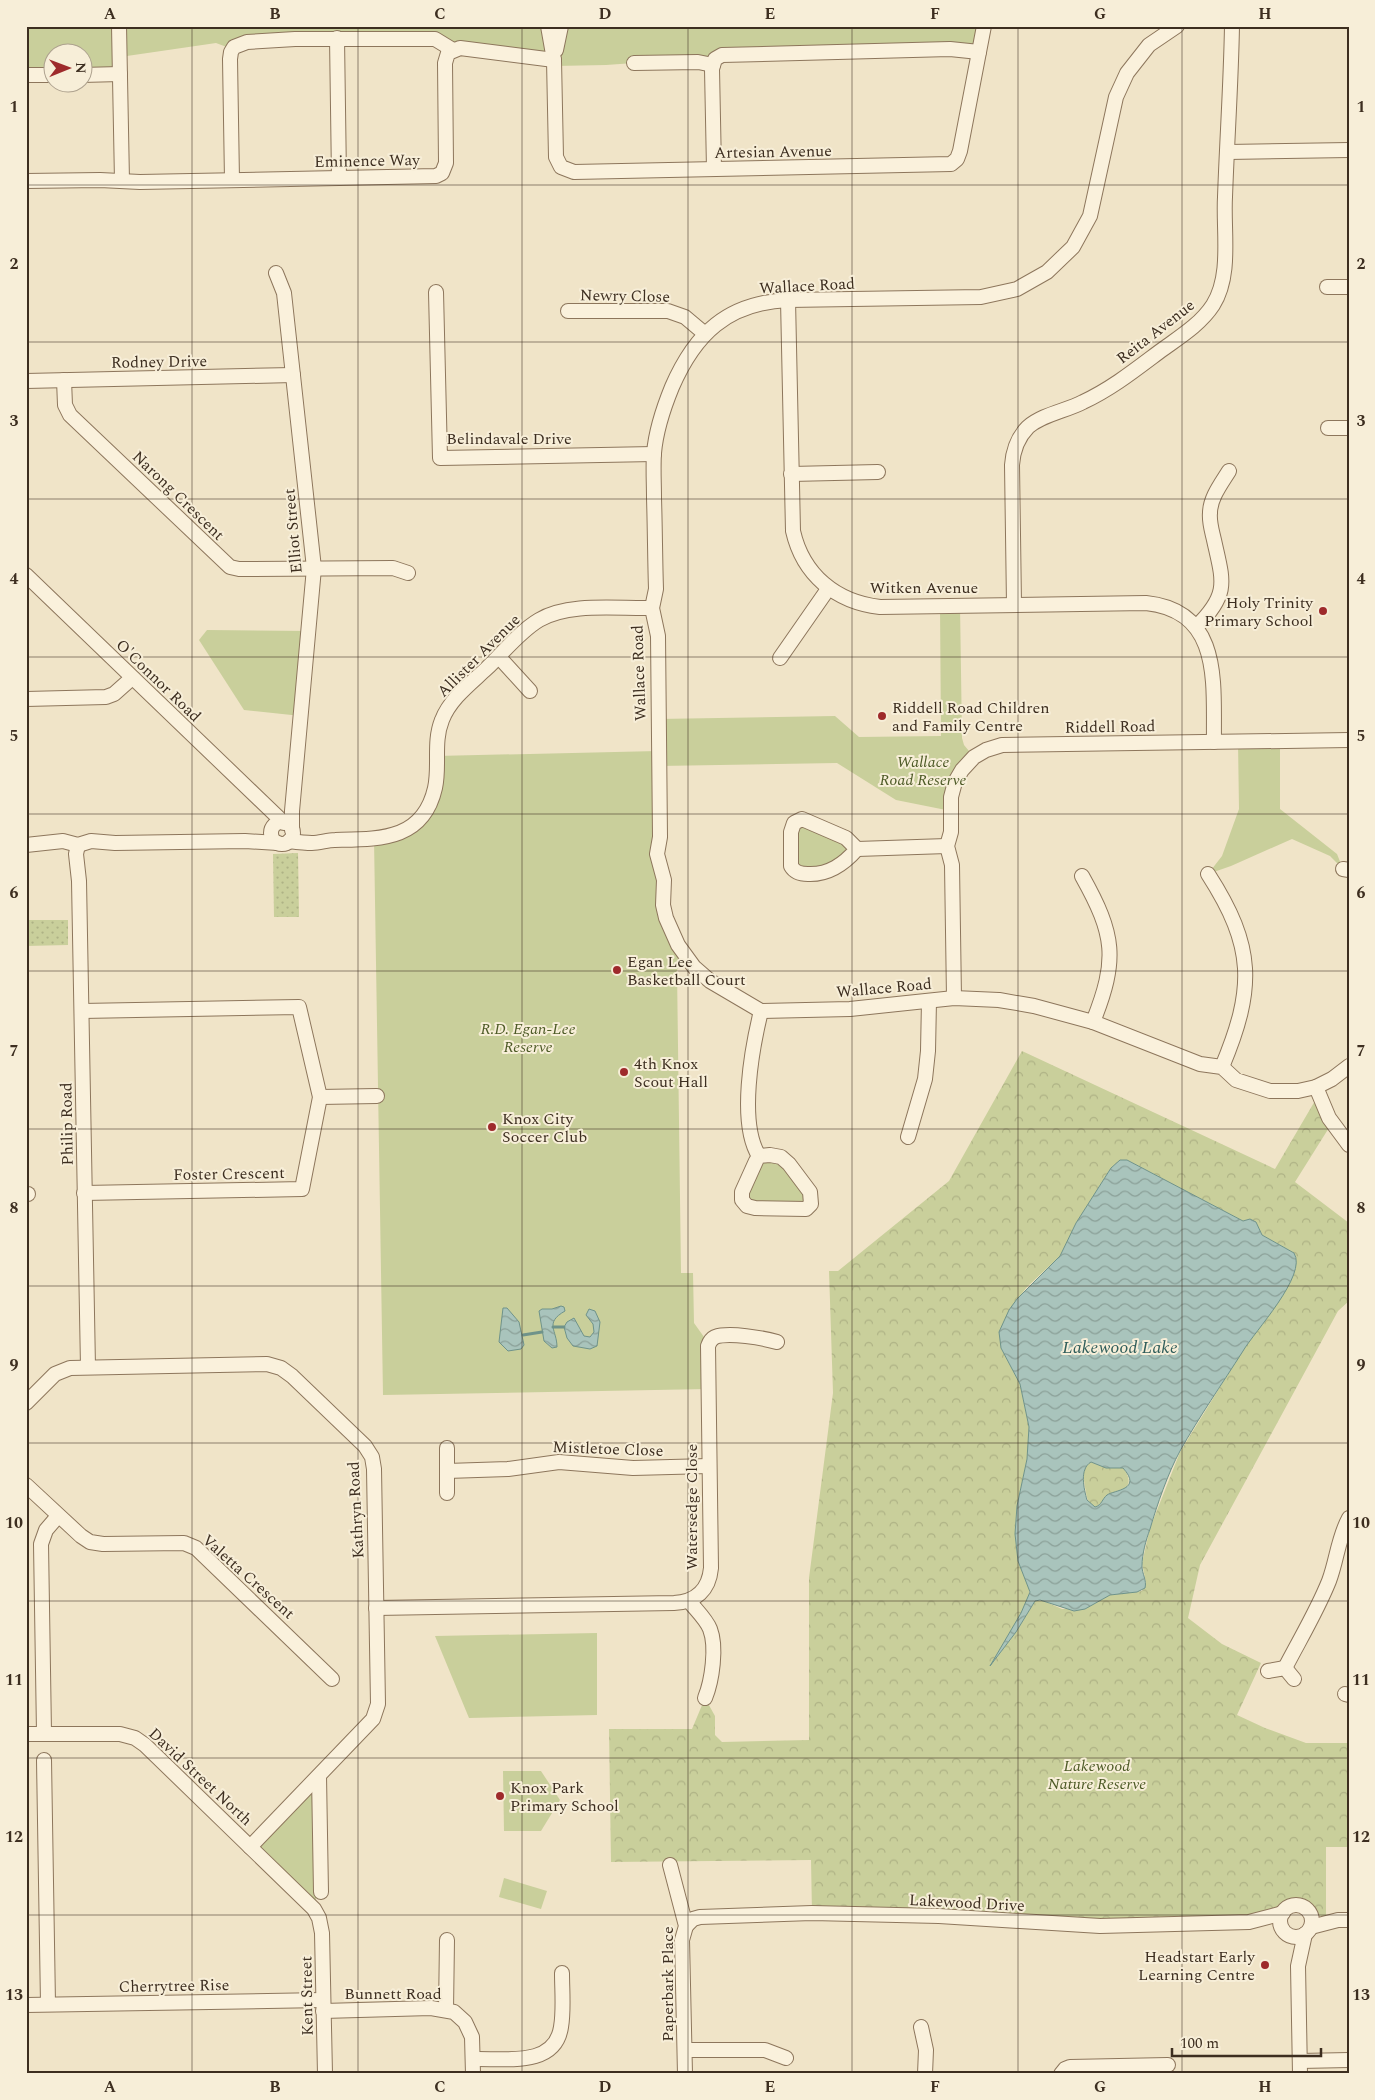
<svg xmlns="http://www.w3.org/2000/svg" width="1375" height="2100" font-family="Spectral,serif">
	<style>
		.grass { fill: url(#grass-dots) }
		.forest { fill: url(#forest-crowns); fill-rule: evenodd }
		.park { fill: #c9cf9b }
		.water { fill: url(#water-waves); stroke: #6f938a; fill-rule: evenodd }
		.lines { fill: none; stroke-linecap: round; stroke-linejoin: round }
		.stream { stroke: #6f938a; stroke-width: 3 }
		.minor-casing { stroke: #8d765c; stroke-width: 16 }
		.minor { stroke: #faf1dc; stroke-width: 14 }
		.grid { fill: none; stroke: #3d2e20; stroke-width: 1; stroke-opacity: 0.55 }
		.poi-dot { fill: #9e2a2b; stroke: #f7eed8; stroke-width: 2 }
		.labels { text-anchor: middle; stroke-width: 4; stroke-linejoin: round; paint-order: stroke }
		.street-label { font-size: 16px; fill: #3d2e20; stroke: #f7eed8 }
		.poi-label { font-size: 16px; fill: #3d2e20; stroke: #f7eed8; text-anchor: start }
		.park-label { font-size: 16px; font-style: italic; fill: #4d5a26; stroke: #f7eed8 }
		.water-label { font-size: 18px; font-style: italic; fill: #2f5d5a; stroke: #f7eed8 }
		.neatline { fill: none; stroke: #3d2e20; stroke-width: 2 }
		.grid-label { font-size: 16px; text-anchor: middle; font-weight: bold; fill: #3d2e20 }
	</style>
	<defs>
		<pattern id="grass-dots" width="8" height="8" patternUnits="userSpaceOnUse" patternTransform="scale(1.25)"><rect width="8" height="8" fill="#c9cf9b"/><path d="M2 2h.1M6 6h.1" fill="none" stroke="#aeb285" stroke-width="1.8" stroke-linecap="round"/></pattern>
		<pattern id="forest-crowns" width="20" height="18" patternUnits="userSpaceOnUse" patternTransform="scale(1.25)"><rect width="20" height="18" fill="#c9cf9b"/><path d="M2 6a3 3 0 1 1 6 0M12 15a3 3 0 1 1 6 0" fill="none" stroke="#aeb285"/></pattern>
		<pattern id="water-waves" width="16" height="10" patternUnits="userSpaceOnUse" patternTransform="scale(1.25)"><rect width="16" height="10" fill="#a9c4bc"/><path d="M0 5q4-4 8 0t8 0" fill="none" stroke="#8ba098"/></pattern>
	</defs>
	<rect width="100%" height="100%" fill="#f0e4c8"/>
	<g class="grass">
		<path d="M298,853L299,917H274L273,854Z"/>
		<path d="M68,920V945L26,946V920Z"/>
	</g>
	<g class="forest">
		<path d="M1022,1051L1275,1169L1319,1094L1332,1123L1295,1182L1349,1223V1301L1338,1311L1200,1565L1188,1618L1222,1644L1261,1663L1237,1715L1265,1728L1306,1743H1349V1847H1326V1917C1322,1916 1317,1915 1313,1914C1300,1909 1296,1898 1283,1913L1141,1926L812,1913L811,1860L611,1862L609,1729H692L705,1698L715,1716V1735L722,1742L809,1740V1578L833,1393L829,1271H838L949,1181ZM1120,1160H1127L1243,1221L1250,1219L1256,1222L1262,1235L1294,1253L1296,1257V1267L1288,1286L1249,1340L1180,1452L1150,1528L1142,1563L1146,1583L1142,1591L1110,1595L1085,1609H1062L1044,1601H1035L1016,1632L994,1661L1029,1599V1588L1018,1561L1015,1534L1017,1506L1027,1459L1029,1427L1020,1384L1001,1348L1009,1310L1027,1287L1060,1256L1076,1223L1111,1168Z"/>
		<path d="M1091,1462L1106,1468H1123C1129,1475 1132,1485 1123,1490C1120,1492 1115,1492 1111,1494C1105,1497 1102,1505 1095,1507C1086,1502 1087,1496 1085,1487C1084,1477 1080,1468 1091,1462Z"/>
	</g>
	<g class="park">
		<path d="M26,26H984L979,52L718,57L606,65L555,66L442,42L381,38L232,49L216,43L120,57V74L83,75L82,52H52V75H26Z"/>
		<path d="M960,605L962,738L964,745L974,757L965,765L951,811L896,800L837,763L659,766L663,891L685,956L677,970L681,1273H693L694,1323L709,1344L708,1389L383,1395L374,839L424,814L436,756L658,751V719L835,716L859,737L941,736L940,606Z"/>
		<path d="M207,630L309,631L301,716L244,710L199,640Z"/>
		<path d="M1280,741V809L1337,854L1343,869L1330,856L1292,839L1231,866L1208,874L1222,856L1239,809L1238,742Z"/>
		<path d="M794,823L857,849L810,874L790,860Z"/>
		<path d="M775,1155L811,1204L755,1208L742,1192L756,1161Z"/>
		<path d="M597,1633V1715L469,1718L435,1636Z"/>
		<path d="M503,1771H541L560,1800L541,1831H504Z"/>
		<path d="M319,1776L321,1892L311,1906L250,1847Z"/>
		<path d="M504,1878L547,1891L541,1909L499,1897Z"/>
	</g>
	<g class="water">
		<path d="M1120,1160H1127L1243,1221L1250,1219L1256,1222L1262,1235L1294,1253C1308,1275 1254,1332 1243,1351C1222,1384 1199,1417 1180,1451C1168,1473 1157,1505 1150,1529C1146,1540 1142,1554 1142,1566C1142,1574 1147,1580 1145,1588L1137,1592L1110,1595L1085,1609L1074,1611L1040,1600L1035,1601L1016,1632L990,1666L1021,1613L1030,1592L1018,1561L1015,1534L1017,1506L1027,1459L1029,1427L1020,1384L1001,1348L999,1332L1009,1310L1017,1299L1060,1256L1076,1223L1111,1168ZM1091,1462L1106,1468H1123C1143,1490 1114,1490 1107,1495C1102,1499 1102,1505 1095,1507L1087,1500C1084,1489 1079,1469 1091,1462Z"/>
		<path d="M561,1306L564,1307L565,1311C544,1323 557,1330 557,1347L552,1348L544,1341L539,1311L542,1309H552Z"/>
		<path d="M503,1308H507L519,1322L524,1345L521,1349L508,1351L499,1342Z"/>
		<path d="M589,1309L595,1311L600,1322L597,1346L590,1349L573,1346L567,1338L564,1327L567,1322L574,1318L584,1336L590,1337L594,1332L593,1324L586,1315Z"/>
	</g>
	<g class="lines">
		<g class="stream">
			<path d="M553,1327H564"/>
			<path d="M523,1335L542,1332"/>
		</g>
		<defs>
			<g id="minor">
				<path d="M119,26L122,181"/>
				<path d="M548,26L554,60L556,157L561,167L574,172L951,164L957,159L960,151L984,26"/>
				<path d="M1177,26L1149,45L1127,73L1116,97L1090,216L1073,247L1047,272L1017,289L981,297L788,300C727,303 695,334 672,387C663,409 656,430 654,453C653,468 654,483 654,498C655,529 655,559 656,589L652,608L658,636L660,837L657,854L664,880L663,905L666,918L678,945L694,967L710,981L761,1011L850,1009L954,998L999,1000L1034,1006L1093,1022L1200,1064L1222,1067L1236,1080L1270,1091H1298L1316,1087L1332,1079L1349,1066"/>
				<path d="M337,38L339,178"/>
				<path d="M556,50L561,26"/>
				<path d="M634,63L698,62L713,65"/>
				<path d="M26,75H52"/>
				<path d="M82,75L120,74"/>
				<path d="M1228,152L1349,150"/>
				<path d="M714,169L712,69L715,59L722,55L950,49L979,52"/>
				<path d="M232,180L230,59L231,52L234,47L247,42L295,39H435L453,50"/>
				<path d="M26,181L100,180L140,182L436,176L442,173L446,163L445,63L448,53L460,48L554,60"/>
				<path d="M276,273L284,293L314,568L292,811V830"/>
				<path d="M1327,287H1349"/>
				<path d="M436,292L440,458L654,454"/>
				<path d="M788,300L793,531C803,575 836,602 880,607L1146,603C1223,611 1213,685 1214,742"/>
				<path d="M568,311H668L685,317L704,333"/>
				<path d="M64,380L65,405L70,415L230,567L239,569L393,568L408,573"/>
				<path d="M26,381L293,375"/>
				<path d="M1328,428H1349"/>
				<path d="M791,474L878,472"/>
				<path d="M26,575L284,823"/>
				<path d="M1014,604L1012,465C1013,451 1018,437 1028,427C1043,414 1066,411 1083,402C1111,389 1135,370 1159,352C1178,338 1200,325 1213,305C1232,275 1223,231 1225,197C1227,140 1231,83 1232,26"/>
				<path d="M1196,627C1230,594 1223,581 1214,540C1212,531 1209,522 1210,513C1210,498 1221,484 1229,471"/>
				<path d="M499,657L530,691"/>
				<path d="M780,658L828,589"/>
				<path d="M26,699L106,697L114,694L132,678"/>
				<path d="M802,819L846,838L857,849C844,864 829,875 808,874C801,874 795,873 791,866V832L794,823Z"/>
				<circle cx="282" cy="833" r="11"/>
				<path d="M289,841C297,842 305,843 312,843C320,843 327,840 335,840C379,839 423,841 435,788C440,766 433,742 442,720C450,699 470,684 486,669C503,653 519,632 539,620C569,602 618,609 652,608"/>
				<path d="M26,845L63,841L78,845L91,841L115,843L245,841L278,843"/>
				<path d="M78,845L76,854L79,881L88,1367"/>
				<path d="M857,849L947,846"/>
				<path d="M1343,869L1349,870"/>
				<path d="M1208,874C1255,947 1255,988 1222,1067"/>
				<path d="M1082,876C1115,935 1118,959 1093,1022"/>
				<path d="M954,998L952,865L947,846L951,832V797L955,782L962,770L974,757L986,750L1002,745L1349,740"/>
				<path d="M82,1011L299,1007L320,1097L302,1189L84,1193"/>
				<path d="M1316,1087L1329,1118L1349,1145"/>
				<path d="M320,1097L377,1096"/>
				<path d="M908,1137L925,1079L928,1051L929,1001"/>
				<path d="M770,1155L781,1157L789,1164L810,1192L811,1204L806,1209L755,1208L747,1206L742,1200V1192L756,1161L759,1156Z"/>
				<path d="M759,1156C738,1123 752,1048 761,1011"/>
				<path d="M26,1194H28"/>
				<path d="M26,1403L55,1374L70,1368L267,1364L281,1368L292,1376L365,1446L372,1457L374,1469L378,1704L373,1719L250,1847"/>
				<path d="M447,1448V1493"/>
				<path d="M447,1471L508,1469L559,1462L633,1468L709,1466"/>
				<path d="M26,1485L81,1536L90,1542L103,1544L184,1543L196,1548L332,1679"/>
				<path d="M689,1601C696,1610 706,1619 710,1629C717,1647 712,1681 705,1698"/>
				<path d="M376,1608L674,1603C696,1602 709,1590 711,1568L708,1346C709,1343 711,1339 715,1337C729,1332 763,1338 777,1342"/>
				<path d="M1285,1668C1300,1639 1317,1611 1329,1581C1337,1560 1338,1538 1349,1518"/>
				<path d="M1268,1671L1285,1668L1294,1679"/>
				<path d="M1345,1694L1349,1695"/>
				<path d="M44,1733L41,1544L46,1530L58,1516"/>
				<path d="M26,1734H120L135,1738L145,1745L314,1909L319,1918L322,1933L325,2074"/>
				<path d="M44,1760L48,2004"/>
				<path d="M319,1776L321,1892"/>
				<path d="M670,1865L686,1926L682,1940L685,2074"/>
				<circle cx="1296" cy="1921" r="16"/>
				<path d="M686,1926L693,1919L700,1917L812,1913L939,1916L1100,1926L1249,1922L1283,1913"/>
				<path d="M1311,1927L1338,1920H1349"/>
				<path d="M26,2005L323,2000"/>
				<path d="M446,2010L447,1940"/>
				<path d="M323,2011L431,2008L454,2012L465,2022L472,2037L473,2074"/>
				<path d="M921,2027L926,2050L925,2074"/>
				<path d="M685,2050H765L786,2058"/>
				<path d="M473,2059C504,2058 555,2068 561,2027C564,2010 562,1991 562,1973"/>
				<path d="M1300,2061L1349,2060"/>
				<path d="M1061,2074L1065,2069L1070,2067L1168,2065"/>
				<path d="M1300,2074L1298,1966L1305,1934"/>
			</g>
		</defs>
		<use href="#minor" class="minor-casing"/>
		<use href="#minor" class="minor"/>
	</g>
	<path class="grid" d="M192,26V2074M358,26V2074M522,26V2074M688,26V2074M852,26V2074M1018,26V2074M1182,26V2074M26,185H1349M26,342H1349M26,499H1349M26,657H1349M26,814H1349M26,971H1349M26,1129H1349M26,1286H1349M26,1443H1349M26,1601H1349M26,1758H1349M26,1915H1349"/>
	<g class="poi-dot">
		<circle cx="1323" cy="611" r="5"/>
		<circle cx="882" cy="716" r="5"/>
		<circle cx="617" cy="970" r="5"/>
		<circle cx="624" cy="1072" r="5"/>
		<circle cx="492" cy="1127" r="5"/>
		<circle cx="500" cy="1796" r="5"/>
		<circle cx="1265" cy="1965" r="5"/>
	</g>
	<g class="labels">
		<g class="street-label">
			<text transform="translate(773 151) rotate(-1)" y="6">Artesian Avenue</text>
			<text transform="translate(367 160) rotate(-1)" y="6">Eminence Way</text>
			<text transform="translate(807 285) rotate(-3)" y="6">Wallace Road</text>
			<text transform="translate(625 295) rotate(1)" y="6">Newry Close</text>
			<text transform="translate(1155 331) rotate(-38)" y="6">Reita Avenue</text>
			<text transform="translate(159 361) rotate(-1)" y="6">Rodney Drive</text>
			<text x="509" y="444">Belindavale Drive</text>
			<text transform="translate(179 495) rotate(44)" y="6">Narong Crescent</text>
			<text transform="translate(292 531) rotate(-95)" y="6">Elliot Street</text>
			<text x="924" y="593">Witken Avenue</text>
			<text transform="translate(478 655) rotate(-45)" y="6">Allister Avenue</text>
			<text transform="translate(638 673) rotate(-92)" y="6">Wallace Road</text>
			<text transform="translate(159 680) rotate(44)" y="6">O'Connor Road</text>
			<text transform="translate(1110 726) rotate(-1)" y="6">Riddell Road</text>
			<text transform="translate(884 987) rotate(-5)" y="6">Wallace Road</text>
			<text transform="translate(66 1124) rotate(-91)" y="6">Philip Road</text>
			<text transform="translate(229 1173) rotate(-1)" y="6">Foster Crescent</text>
			<text transform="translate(608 1448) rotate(2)" y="6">Mistletoe Close</text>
			<text transform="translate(691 1507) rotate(-90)" y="6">Watersedge Close</text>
			<text transform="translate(355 1510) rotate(-93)" y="6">Kathryn Road</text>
			<text transform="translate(249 1576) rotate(42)" y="6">Valetta Crescent</text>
			<text transform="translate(201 1776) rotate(43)" y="6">David Street North</text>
			<text transform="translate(967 1902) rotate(3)" y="6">Lakewood Drive</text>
			<text transform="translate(667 1984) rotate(-90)" y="6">Paperbark Place</text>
			<text transform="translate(174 1985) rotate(-1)" y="6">Cherrytree Rise</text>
			<text x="393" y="1999">Bunnett Road</text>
			<text transform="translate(306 1996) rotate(-91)" y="6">Kent Street</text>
		</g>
		<g class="poi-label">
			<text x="1313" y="608" text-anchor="end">Holy Trinity<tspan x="1313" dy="18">Primary School</tspan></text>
			<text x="892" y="713">Riddell Road Children<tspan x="892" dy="18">and Family Centre</tspan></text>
			<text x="627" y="967">Egan Lee<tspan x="627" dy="18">Basketball Court</tspan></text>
			<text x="634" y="1069">4th Knox<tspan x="634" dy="18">Scout Hall</tspan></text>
			<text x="502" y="1124">Knox City<tspan x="502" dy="18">Soccer Club</tspan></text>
			<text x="510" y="1793">Knox Park<tspan x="510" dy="18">Primary School</tspan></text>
			<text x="1255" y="1962" text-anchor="end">Headstart Early<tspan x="1255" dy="18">Learning Centre</tspan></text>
		</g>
		<g class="park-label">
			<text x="923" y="767">Wallace<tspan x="923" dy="18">Road Reserve</tspan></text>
			<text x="528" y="1034">R.D. Egan-Lee<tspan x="528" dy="18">Reserve</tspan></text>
			<text x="1097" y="1771">Lakewood<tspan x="1097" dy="18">Nature Reserve</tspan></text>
		</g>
		<g class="water-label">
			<text x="1120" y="1353">Lakewood Lake</text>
		</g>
	</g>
	<rect width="1375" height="2100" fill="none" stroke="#f7eed8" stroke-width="55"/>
	<g transform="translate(68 68) rotate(89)"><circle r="24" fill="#f7eed8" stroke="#ada18e"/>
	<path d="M0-4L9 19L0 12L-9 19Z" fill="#9e2a2b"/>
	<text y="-8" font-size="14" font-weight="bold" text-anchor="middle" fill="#3d2e20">N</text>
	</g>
	<path d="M1172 2048v8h149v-8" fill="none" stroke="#3d2e20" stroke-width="2.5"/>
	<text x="1180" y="2048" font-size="15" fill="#3d2e20" stroke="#f7eed8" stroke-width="4" paint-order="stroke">100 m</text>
	<rect x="28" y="28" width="1320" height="2044" class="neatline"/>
	<g class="grid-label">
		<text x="110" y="19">A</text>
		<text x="275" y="19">B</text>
		<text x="440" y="19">C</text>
		<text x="605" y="19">D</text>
		<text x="770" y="19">E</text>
		<text x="935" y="19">F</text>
		<text x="1100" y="19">G</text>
		<text x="1265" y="19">H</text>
		<text x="14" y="112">1</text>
		<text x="1361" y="112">1</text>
		<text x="14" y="269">2</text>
		<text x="1361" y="269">2</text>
		<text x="14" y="426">3</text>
		<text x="1361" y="426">3</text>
		<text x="14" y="584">4</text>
		<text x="1361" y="584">4</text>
		<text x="14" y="741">5</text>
		<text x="1361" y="741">5</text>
		<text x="14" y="898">6</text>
		<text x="1361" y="898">6</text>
		<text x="14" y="1056">7</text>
		<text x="1361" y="1056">7</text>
		<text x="14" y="1213">8</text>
		<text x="1361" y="1213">8</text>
		<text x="14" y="1370">9</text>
		<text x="1361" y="1370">9</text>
		<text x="14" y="1528">10</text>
		<text x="1361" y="1528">10</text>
		<text x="14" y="1685">11</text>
		<text x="1361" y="1685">11</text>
		<text x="14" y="1842">12</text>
		<text x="1361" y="1842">12</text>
		<text x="14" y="2000">13</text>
		<text x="1361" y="2000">13</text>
		<text x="110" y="2092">A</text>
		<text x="275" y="2092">B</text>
		<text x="440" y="2092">C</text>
		<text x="605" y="2092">D</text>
		<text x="770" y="2092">E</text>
		<text x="935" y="2092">F</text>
		<text x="1100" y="2092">G</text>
		<text x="1265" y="2092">H</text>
	</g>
</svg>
